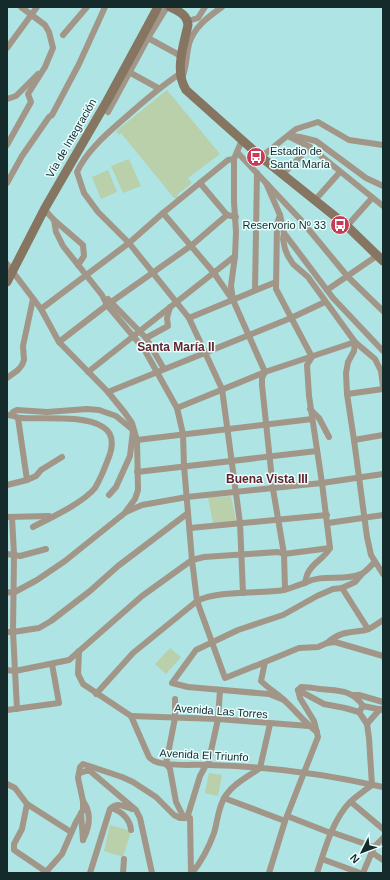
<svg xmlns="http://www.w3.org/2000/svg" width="390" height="880" font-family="Arial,sans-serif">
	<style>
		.green { fill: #b9d0ab }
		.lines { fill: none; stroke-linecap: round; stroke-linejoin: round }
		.street { stroke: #a19687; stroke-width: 6 }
		.secondary { stroke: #867560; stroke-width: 9 }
		.labels { text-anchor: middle; stroke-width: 3; stroke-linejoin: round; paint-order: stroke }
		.street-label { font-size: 11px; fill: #152b2b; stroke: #e9fefe }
		.poi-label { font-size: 11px; fill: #152b2b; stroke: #e9fefe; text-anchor: start }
		.neighbourhood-label { font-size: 12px; font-weight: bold; fill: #67212c; stroke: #e9fefe }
	</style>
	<rect width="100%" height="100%" fill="#aee4e3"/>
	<g class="green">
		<path d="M167,90L220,154L188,178L192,183L178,194V197L177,199L174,198L121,133L119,135L116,131Z"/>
		<path d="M129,159L141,186L123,193L111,166Z"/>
		<path d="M108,170L117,192L101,199L92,177Z"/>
		<path d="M231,496L236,521L213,523L208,498Z"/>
		<path d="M170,648L181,657L166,674L155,664Z"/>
		<path d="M209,773L222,775L218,796L205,793Z"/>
		<path d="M110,825L131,831L123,857L104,851Z"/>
	</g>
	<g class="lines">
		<g class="street">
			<path d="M188,21L198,18L205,7"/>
			<path d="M63,35L87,7"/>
			<path d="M148,38L181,56"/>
			<path d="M7,48L37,7"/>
			<path d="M129,72L158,88"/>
			<path d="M181,73C161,86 144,101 126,117C108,133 87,150 77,172L84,193L98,212L129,243L189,318L222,389L240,523L243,593"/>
			<path d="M182,78C187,67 186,56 189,44C194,27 208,17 222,7"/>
			<path d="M7,99L16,96L38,74"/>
			<path d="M108,112L148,38L167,7"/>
			<path d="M288,136L310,147L383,206"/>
			<path d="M291,136L300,137L316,141L366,178L383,186"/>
			<path d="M242,140L234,159V202L236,232L235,256L231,286L233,300L265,372L262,378V385L273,489L284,554L285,589"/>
			<path d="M7,145L31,102L28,94L45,67L53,48L49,32L45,25L21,7"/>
			<path d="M237,152L300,219L348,277L383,311"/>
			<path d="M261,157L296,129L318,122L349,140L383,145"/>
			<path d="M283,174L310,147"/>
			<path d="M7,183L22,156L49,117L52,115L79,64L105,7"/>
			<path d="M200,183L227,215"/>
			<path d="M266,183L280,215L284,233L283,239L285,249L288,256L293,264L308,277L355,342L375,359L381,371L383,386"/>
			<path d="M315,200L340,172"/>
			<path d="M45,210L54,220L56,232L63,246L102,295L107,305L144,349L177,408L183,434L184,466L192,560L197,601L225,678L265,662"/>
			<path d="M163,213L214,273L232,299"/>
			<path d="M280,215L277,224L276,289L312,357L307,365L309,396L322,483L330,548C325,558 312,563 308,573C306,576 306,580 305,583C323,573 343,582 361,574C366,572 371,565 375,562"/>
			<path d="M54,220L83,245L84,256L78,265"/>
			<path d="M347,226L372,198"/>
			<path d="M284,233L333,298L383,351"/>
			<path d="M7,264L41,309L59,342L108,392L125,413L132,423L137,440L138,490L135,499L126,511"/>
			<path d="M255,290L257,173"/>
			<path d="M327,290L378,255"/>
			<path d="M108,299L146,338L164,369"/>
			<path d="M41,309L129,243L163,213L228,160L234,159"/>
			<path d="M189,318L276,282"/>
			<path d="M146,338L168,326L167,318L170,307"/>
			<path d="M59,342L107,305L192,245L227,215L236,217"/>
			<path d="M88,372L235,256"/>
			<path d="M7,378L18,370L22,365L24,360L23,346L33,299"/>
			<path d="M108,392L291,318L325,302"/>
			<path d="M347,394L383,389"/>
			<path d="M177,408L265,372L355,342L354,351L348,362L346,373L347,394L354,440L367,537L371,555L383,574"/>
			<path d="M310,409L319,418L329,437"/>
			<path d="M7,415C12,415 17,418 22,418C44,419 85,415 103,427C113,433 113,444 110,454C106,465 101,478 95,488C83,503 50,518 33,527"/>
			<path d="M11,415L13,412L17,410L47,412L87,409L99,410L116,416L133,430L130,456L116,487L109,495"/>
			<path d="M18,418L27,480"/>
			<path d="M137,440L312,419"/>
			<path d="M354,440L383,435"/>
			<path d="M137,472L317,451"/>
			<path d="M7,485L27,480L36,476L41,470L62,457"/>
			<path d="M7,517L49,516"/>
			<path d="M12,517L14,555L13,632L17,709"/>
			<path d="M328,523L383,515"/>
			<path d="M190,528L327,515"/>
			<path d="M7,554L20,556L46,549"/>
			<path d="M342,588L368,629"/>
			<path d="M7,592L13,593L37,580L65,561L126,512L142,505L187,497L322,483L383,474"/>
			<path d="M7,632H13L39,628L51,621L90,591L118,566L188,513"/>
			<path d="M327,643C340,631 350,633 366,630C372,628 378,623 383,620"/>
			<path d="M79,651L78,674L83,684L131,716L149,757C156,768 194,764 207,765C267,766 325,774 383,787"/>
			<path d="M7,670L15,671L69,660L142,596L192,560L204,557L278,552L284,554L330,548"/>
			<path d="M298,690L301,687C308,687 314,688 320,689C338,691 352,689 363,706L383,710"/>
			<path d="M298,690L324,704L345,708L359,712"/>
			<path d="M96,694L133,653L197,601C218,590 260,594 284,590C291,588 298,585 305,583"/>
			<path d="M353,695H359L383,702"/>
			<path d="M175,699V718L166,764L170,769L176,802L184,818"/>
			<path d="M284,700L269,694L188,687L172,683L196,650L238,630L283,615L317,596L333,589L342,588L355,582L362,574"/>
			<path d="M363,706L359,712L367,724L369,738L372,785"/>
			<path d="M7,710L59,703L52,664"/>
			<path d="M131,716L218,719L309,726"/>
			<path d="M367,724L380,709"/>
			<path d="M317,732C305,723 296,711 285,701C278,694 269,689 261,681L265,662L299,648L318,647L327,643L335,642L383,656"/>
			<path d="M208,765L218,719L220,690"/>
			<path d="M80,773L86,771H90L136,810L140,818L152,873"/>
			<path d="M7,784L15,788L27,804L71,832"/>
			<path d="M224,798L285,821"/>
			<path d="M351,802L383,829"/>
			<path d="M27,804L22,829L14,844V850L48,873"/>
			<path d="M112,808C122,812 130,819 131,830"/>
			<path d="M81,813L83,840"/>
			<path d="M287,816L328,832H331L374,847"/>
			<path d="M187,818L200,776L206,765"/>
			<path d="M83,840C89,828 92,813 83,801"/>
			<path d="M371,852L383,860"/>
			<path d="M322,859L360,873"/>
			<path d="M45,873L62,854L76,822L83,810V801L78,778L80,767L83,764L122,777L133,782L156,797L174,815L180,818H190L191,873"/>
			<path d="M90,873L110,809C117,802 124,806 132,809"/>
			<path d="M123,873L124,859"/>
			<path d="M192,873C201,862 209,847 214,833C218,820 218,806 226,795C234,783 249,776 260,768L270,724"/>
			<path d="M269,873L285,821L318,737L314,721L300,698L298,690"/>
			<path d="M317,873C325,849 332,821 350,802C357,796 365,790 372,785"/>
			<path d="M363,873L374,847L383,838"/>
		</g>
		<g class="secondary">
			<path d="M170,7C178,11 187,14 188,25C184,44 174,71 186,90L261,157L347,226L383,261"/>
			<path d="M7,282L45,208L107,101L158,7"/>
		</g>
	</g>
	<defs>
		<symbol id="bus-disc" viewBox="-11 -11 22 22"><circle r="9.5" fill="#ca3a55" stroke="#e9fefe"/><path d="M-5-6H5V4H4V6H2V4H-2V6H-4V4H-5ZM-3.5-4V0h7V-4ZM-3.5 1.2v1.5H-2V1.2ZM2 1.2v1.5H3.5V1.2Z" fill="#fff"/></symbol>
	</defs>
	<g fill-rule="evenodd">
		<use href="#bus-disc" x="245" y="146" width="22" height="22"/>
		<use href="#bus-disc" x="329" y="214" width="22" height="22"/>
	</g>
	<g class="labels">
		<g class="street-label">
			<text transform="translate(71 138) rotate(-60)" y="4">Vía de Integración</text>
			<text transform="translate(221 711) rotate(4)" y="4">Avenida Las Torres</text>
			<text transform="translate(204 755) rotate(3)" y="4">Avenida El Triunfo</text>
		</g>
		<g class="poi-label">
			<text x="270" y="155">Estadio de<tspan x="270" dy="13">Santa María</tspan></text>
			<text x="326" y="229" text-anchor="end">Reservorio Nº 33</text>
		</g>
		<g class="neighbourhood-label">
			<text x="176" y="351">Santa María II</text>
			<text x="267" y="483">Buena Vista III</text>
		</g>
	</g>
	<rect width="390" height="880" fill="none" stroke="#152b2b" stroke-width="16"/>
	<g transform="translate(362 852) rotate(228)" stroke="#e9fefe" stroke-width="3" paint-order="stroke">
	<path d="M0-3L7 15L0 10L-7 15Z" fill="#152b2b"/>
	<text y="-6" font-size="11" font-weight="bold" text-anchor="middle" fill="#152b2b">N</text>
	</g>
</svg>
